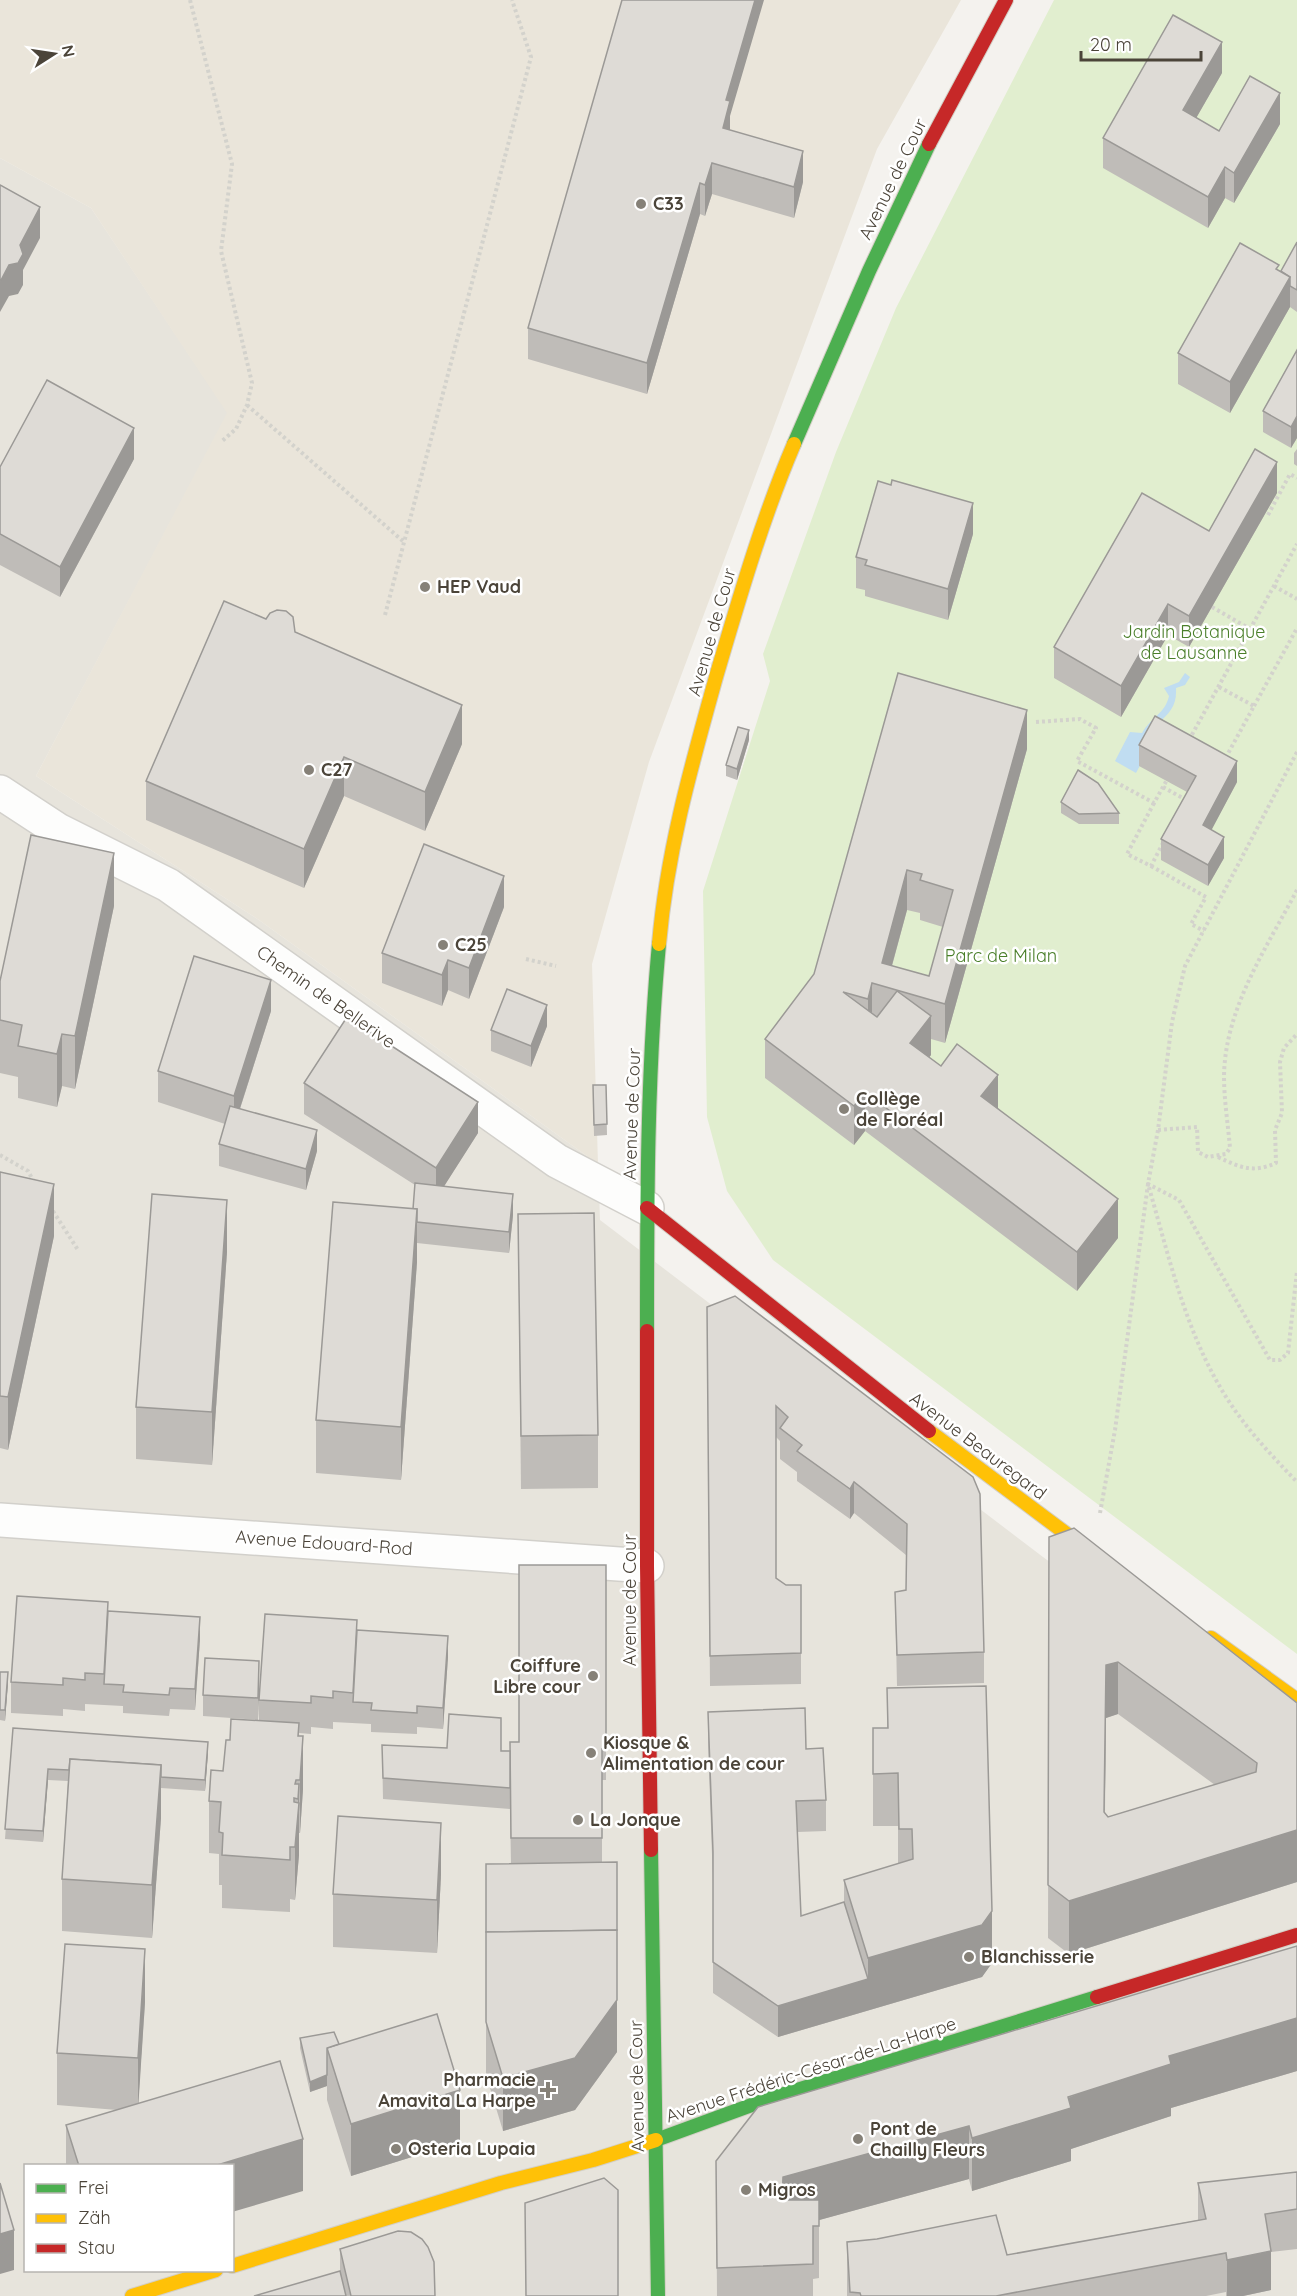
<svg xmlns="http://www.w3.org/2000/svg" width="1297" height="2296" font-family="Quicksand,sans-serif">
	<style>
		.residential { fill: #e7e4dc; fill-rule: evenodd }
		.education { fill: #eae5da }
		.green { fill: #e1eecf }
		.water { fill: #c0ddf1 }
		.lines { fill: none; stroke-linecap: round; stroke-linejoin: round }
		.street-casing { stroke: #d2d0cb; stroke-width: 36 }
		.fast-casing { stroke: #d3cfc5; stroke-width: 16 }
		.slow-casing { stroke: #d3cfc5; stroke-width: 16 }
		.jam-casing { stroke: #d3cfc5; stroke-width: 16 }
		.path { stroke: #d3d2cc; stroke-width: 4; stroke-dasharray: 3 3; stroke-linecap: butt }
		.street { stroke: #fdfdfc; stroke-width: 33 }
		.fast { stroke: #4caf50; stroke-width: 14 }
		.slow { stroke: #ffc107; stroke-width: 14 }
		.jam { stroke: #c62828; stroke-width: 14 }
		.wall { fill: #bfbcb8; fill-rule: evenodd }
		.shaded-wall { fill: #9b9996 }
		.building { fill: #dedbd6; stroke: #9b9996; stroke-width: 1.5; fill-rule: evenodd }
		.poi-dot { fill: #868178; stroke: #fff; stroke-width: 2 }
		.labels { text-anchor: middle; stroke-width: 5; stroke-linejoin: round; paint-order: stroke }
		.street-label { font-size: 18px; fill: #4b4439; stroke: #fff }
		.poi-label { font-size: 18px; font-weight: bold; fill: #4b4439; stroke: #fff; text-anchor: start }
		.park-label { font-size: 18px; fill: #4a7f2a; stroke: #fff }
	</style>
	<rect width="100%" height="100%" fill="#f4f2ee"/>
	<path class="residential" d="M0,158L91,208L228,413L36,776L259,920L598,1164L600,1220L1043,1557L1297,1744V2296H0ZM26,2166H232V2270H26Z"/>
	<path class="education" d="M0,0H961L877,149L649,762L592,964L598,1164L259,920L36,776L227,413L91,208L0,158Z"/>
	<path class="green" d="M1054,0H1297V1654L773,1260L727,1191L707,1117L703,891L770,681L763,654L836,452L896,308Z"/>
	<path class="water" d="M1185,673L1190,677L1185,685L1176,688C1177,706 1170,713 1156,725L1155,737L1136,773L1115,761L1130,732L1142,733C1151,717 1165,714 1169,696L1164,688L1179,682Z"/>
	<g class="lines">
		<defs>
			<g id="street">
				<path d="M0,792L58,830L168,885L557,1161L647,1208"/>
				<path d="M0,1520L647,1566"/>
			</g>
			<g id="fast">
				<path d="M794,444L869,271L929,144"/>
				<path d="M647,1331C647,1202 647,1073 659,944"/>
				<path d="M651,1850L658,2296"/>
				<path d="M656,2140L768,2099L1097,1997"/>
			</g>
			<g id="slow">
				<path d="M659,944C667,851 691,767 716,677C739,599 762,519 794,444"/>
				<path d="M929,1431L1100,1559"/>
				<path d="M1211,1638L1297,1700"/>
				<path d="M232,2266L501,2183L593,2160L656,2140"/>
				<path d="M132,2296L216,2270"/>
			</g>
			<g id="jam">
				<path d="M929,144L1006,0"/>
				<path d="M647,1208L929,1431"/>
				<path d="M647,1331V1566L651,1850"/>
				<path d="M1097,1997L1297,1935"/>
			</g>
		</defs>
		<use href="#street" class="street-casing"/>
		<use href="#fast" class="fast-casing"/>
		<use href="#slow" class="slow-casing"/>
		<use href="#jam" class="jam-casing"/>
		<g class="path">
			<path d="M190,0L232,164L221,251L252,383L247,405L236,429L222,441"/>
			<path d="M247,405L404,542"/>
			<path d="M1268,515L1290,474L1297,478"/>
			<path d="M1274,586L1297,599"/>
			<path d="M1212,607L1250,629"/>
			<path d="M385,615L531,57L512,0"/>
			<path d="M1219,687L1254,706L1225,759"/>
			<path d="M1254,706L1296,630"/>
			<path d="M1036,722L1080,719L1096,728L1077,761L1154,803L1168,778"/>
			<path d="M1189,740L1297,544"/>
			<path d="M1297,752L1185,966L1172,1022L1158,1130L1148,1184L1179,1200L1270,1360H1280L1288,1353L1297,1271"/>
			<path d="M1163,787L1186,800"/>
			<path d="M1154,803L1127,854L1151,866L1163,843"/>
			<path d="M1151,866L1206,897L1191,924L1204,931"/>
			<path d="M526,959L556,966"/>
			<path d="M1158,1130L1197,1127L1198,1152L1208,1157L1226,1154L1230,1148C1228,1124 1224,1100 1224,1076C1225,1008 1267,947 1297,890"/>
			<path d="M0,1155L28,1171L34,1182"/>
			<path d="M1218,1157C1241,1168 1253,1173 1276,1163L1275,1130L1282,1113L1280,1062L1284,1048L1297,1034"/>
			<path d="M53,1211L78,1250"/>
			<path d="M1100,1513L1115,1430L1148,1184C1170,1260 1187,1340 1232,1406C1251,1434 1274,1458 1297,1482"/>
		</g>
		<use href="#street" class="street"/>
		<use href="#fast" class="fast"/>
		<use href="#slow" class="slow"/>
		<use href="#jam" class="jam"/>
	</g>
	<g class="wall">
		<path d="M1222,73L1196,118L1219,131L1280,124L1234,203L1225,198L1208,228L1103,168V138Z"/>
		<path d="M730,116V130L803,182L794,218L712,194L705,216L700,214L647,394L528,359V328Z"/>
		<path d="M1297,242V312L1290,307L1230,413L1178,384V353L1279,270L1281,271Z"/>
		<path d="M1297,350V438L1291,448L1263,432V411Z"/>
		<path d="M1297,449V466L1294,464V453Z"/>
		<path d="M134,459L60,597L0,565V467Z"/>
		<path d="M1277,493L1189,647L1168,635L1121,717L1054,678V647L1209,531Z"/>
		<path d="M973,534L948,620L865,596V590L856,588V557Z"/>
		<path d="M295,632L462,744L425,831L344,796L304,888L146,820V781Z"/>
		<path d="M898,673L1027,749L945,1043L931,1039V1055L929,1057L998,1108L1118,1238L1077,1291L865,1131L854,1145L765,1078V1039L814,974ZM907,910L920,913V920L943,927L929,976L892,966Z"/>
		<path d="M749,740L737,780L726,776V765Z"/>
		<path d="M1139,745L1237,782L1211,830L1224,858L1208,886L1161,860V839L1187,792L1139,766Z"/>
		<path d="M1061,802L1119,813V824H1079L1061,813Z"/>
		<path d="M114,906L75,1089L62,1086L57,1107L18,1098V1077L0,1073V981Z"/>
		<path d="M504,907L469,999L448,990L442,1006L382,983V953Z"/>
		<path d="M271,1011L240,1109L317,1151L306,1190L219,1166V1144L225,1124L158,1102V1071Z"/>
		<path d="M547,1026L531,1067L491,1051V1030Z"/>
		<path d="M304,1083L478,1133L444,1186L513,1215L509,1253L417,1243V1262L401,1480L316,1473V1420L413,1209L415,1185L304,1114Z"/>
		<path d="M593,1085H606L607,1135L594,1136Z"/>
		<path d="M0,1172L54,1236L8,1450L0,1448Z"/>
		<path d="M518,1214L598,1435V1488L521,1489Z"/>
		<path d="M227,1252L212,1465L136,1459V1407Z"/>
		<path d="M707,1307L973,1477L984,1652V1683L897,1686L895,1592L906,1590V1555L854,1513L850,1519L797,1481V1472L780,1459V1441L776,1437V1578L786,1585H801V1684L710,1686Z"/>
		<path d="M1049,1537L1297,1703V1882L1069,1954L1048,1938ZM1118,1714L1215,1785L1108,1817L1105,1813L1106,1718Z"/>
		<path d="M606,1565V1780H602V1862L617,2052L575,2110L503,2131L486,2075V1864H511L510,1809L383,1799L382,1745L510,1751L519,1742Z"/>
		<path d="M108,1611L200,1639L195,1710L170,1709L169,1716L123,1713V1706L85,1704V1711L63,1709V1716L11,1713V1682Z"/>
		<path d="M357,1630L448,1657L443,1729L417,1727V1734L371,1732V1724L333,1722V1729L311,1727V1734L299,1733L303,1789L300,1833H299V1855L295,1900L290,1899V1912L222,1908V1885H219V1854L209,1853V1801L223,1771L230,1740L259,1720V1700Z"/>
		<path d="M0,1672L8,1683L5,1721L0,1720Z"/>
		<path d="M259,1682L258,1720L203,1716V1695Z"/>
		<path d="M887,1688L992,1963L982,1977L778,2037L713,1993V1883L708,1743V1712L806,1749L826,1800V1831L797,1832L801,1916L844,1902V1880L898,1864V1826H873V1728H887Z"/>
		<path d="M13,1728L208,1753L205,1791L161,1788V1818L152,1938L62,1931V1879L68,1781L48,1780L43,1842L5,1839Z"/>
		<path d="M441,1875L437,1953L333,1947V1894Z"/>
		<path d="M1297,1946V2071L1171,2108V2116L1071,2149V2161L972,2191L969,2179L819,2220V2278L813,2279V2296H717L716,2161Z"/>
		<path d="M145,2002L138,2103L303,2191L232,2166H66V2125L117,2110L57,2105V2053Z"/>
		<path d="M300,2038L339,2044L460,2142L351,2176L327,2100V2086L310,2092L300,2048Z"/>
		<path d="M1297,2172V2249L1271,2252V2290L1243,2296H1226V2292L1206,2296H847V2242L1007,2255L1198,2220V2183Z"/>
		<path d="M340,2249L435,2296H254L340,2271Z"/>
	</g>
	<g class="shaded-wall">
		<path d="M755,0H764L730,116V132L723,128L726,100Z"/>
		<path d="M1222,42V73L1183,141V110Z"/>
		<path d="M1280,93V124L1234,203V173Z"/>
		<path d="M803,151V182L794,218V187Z"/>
		<path d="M712,163V194L705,216V185Z"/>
		<path d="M1225,167V198L1208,228V197Z"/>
		<path d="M700,183V214L647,394V363Z"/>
		<path d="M40,207V238L23,270V285L18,294L9,296L0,312V282Z"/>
		<path d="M1290,277V307L1230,413V382Z"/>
		<path d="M1297,416V438L1291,448V427Z"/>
		<path d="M134,428V459L60,597V567Z"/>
		<path d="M1277,462V493L1189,647V616Z"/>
		<path d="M973,503V534L948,620V589Z"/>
		<path d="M1168,604V635L1121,717V686Z"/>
		<path d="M462,705V744L425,831V792Z"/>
		<path d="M1027,710V749L945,1043V1004Z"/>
		<path d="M749,730V740L737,780V769Z"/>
		<path d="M344,757V796L304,888V849Z"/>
		<path d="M1237,761V782L1203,846V825Z"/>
		<path d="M1224,837V858L1208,886V865Z"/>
		<path d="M114,853V906L75,1089V1036Z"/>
		<path d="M907,870V910L886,987L882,963Z"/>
		<path d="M504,876V907L469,999V968Z"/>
		<path d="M448,960V990L442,1006V975Z"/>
		<path d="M271,980V1011L234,1127V1096Z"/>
		<path d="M872,983V1023L868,1038V999Z"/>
		<path d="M547,1005V1026L531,1067V1046Z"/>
		<path d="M931,1016V1055L910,1082V1043Z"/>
		<path d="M62,1034V1086L57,1107V1054Z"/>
		<path d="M998,1075V1114L981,1096Z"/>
		<path d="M865,1092V1131L854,1145V1106Z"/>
		<path d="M478,1102V1133L436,1199V1168Z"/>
		<path d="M317,1130V1151L306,1190V1169Z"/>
		<path d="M54,1184V1236L8,1450V1397Z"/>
		<path d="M513,1194V1215L509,1253V1232Z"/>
		<path d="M1118,1199V1238L1077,1291V1252Z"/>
		<path d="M227,1200V1252L212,1465V1412Z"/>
		<path d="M417,1209V1262L401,1480V1427Z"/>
		<path d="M854,1482V1513L850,1519V1489Z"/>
		<path d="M200,1617V1639L195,1710V1689Z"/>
		<path d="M448,1636V1657L443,1729V1708Z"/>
		<path d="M259,1661V1682L258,1720V1698Z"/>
		<path d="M1118,1662V1714L1106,1718L1104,1865L1106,1665Z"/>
		<path d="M8,1672V1683L5,1721V1710Z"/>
		<path d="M303,1736V1789L300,1833V1780Z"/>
		<path d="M208,1742V1753L205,1791V1780Z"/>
		<path d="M161,1765V1818L152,1938V1885Z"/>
		<path d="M48,1769V1780L43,1842V1831Z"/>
		<path d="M299,1784V1855L295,1900V1847Z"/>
		<path d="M441,1823V1875L437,1953V1900Z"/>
		<path d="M1297,1830V1882L1069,1954V1901Z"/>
		<path d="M992,1911V1963L982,1977L778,2037V2006L868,1979V1958Z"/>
		<path d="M617,1930V2052L575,2110L503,2131V2078Z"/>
		<path d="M145,1949V2002L138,2111V2058Z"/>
		<path d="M1297,2018V2071L1171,2108V2116L1071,2149V2161L972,2191V2138L1169,2056Z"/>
		<path d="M327,2075V2086L310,2092V2082Z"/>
		<path d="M460,2090V2142L351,2176V2124Z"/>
		<path d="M969,2126V2179L783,2230L782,2253L783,2177Z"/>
		<path d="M303,2139V2191L232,2212V2166H214Z"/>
		<path d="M14,2230V2270L0,2274V2234Z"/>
		<path d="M1271,2251V2290L1243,2296H1227V2260Z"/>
	</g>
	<g class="building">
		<path d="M622,0H755L726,100L730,101L723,128L803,151L794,187L712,163L705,185L700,183L647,363L528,328Z"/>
		<path d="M1173,15L1222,42L1183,110L1219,131L1250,76L1280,93L1234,173L1225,167L1208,197L1103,138Z"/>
		<path d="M0,185L40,207L20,245L23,254L18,263L9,265L0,282Z"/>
		<path d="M1297,242V290L1290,286V277L1281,271Z"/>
		<path d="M1240,243L1279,265L1276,269L1290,277L1230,382L1178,353Z"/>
		<path d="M1297,350V416L1291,427L1263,411Z"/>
		<path d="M47,380L134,428L60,567L0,534V467Z"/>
		<path d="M1255,449L1277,462L1189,616L1168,604L1121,686L1054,647L1142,493L1209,531Z"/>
		<path d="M892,480L973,503L948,589L865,565L867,560L856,557L878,481L891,485Z"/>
		<path d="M224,601L266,619L270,613L277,610L286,611L293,617L295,632L462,705L425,792L344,757L304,849L146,781Z"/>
		<path d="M898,673L1027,710L945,1004L872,983L868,999L843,992L877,1017L897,991L931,1016L910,1043L941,1066L957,1044L998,1075L981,1096L1118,1199L1077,1252L865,1092L854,1106L765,1039L814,974ZM907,870L922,874L920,880L953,890L929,976L882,963Z"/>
		<path d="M1155,716L1237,761L1203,825L1224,837L1208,865L1161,839L1196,776L1139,745Z"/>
		<path d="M738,727L749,730L737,769L726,765Z"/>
		<path d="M1078,770L1098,783L1119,813L1079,814L1061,802Z"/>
		<path d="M31,835L114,853L75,1036L62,1034L57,1054L18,1046L22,1025L0,1020V981Z"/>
		<path d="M424,844L504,876L469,968L448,960L442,975L382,953Z"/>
		<path d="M194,956L271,980L234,1096L158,1071Z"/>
		<path d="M507,989L547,1005L531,1046L491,1030Z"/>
		<path d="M347,1017L478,1102L436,1168L304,1083Z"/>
		<path d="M593,1085H606L607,1124L594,1125Z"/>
		<path d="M230,1106L317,1130L306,1169L219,1144Z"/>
		<path d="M0,1172L54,1184L8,1397L0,1396Z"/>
		<path d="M415,1183L513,1194L509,1232L417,1222V1209H413Z"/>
		<path d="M152,1194L227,1200L212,1412L136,1407Z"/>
		<path d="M333,1202L417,1209L401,1427L316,1420Z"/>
		<path d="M594,1213L598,1435L521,1436L518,1214Z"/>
		<path d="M735,1296L973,1477L980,1494L984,1652L897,1655L895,1592L906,1590L907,1524L854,1482L850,1489L797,1451L802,1445L780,1428L788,1417L776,1406V1578L786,1585H801V1653L710,1656L707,1307Z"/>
		<path d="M1074,1528L1297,1703V1830L1069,1901L1048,1885L1049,1537ZM1118,1662L1257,1763L1256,1772L1108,1817L1104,1812L1106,1665Z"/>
		<path d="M519,1565H606V1749H602V1838H511L510,1742H519Z"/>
		<path d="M17,1596L108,1602L104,1674L85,1673V1680L63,1678V1685L11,1682Z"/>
		<path d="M108,1611L200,1617L195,1689L170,1688L169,1695L123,1692L124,1685L104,1684Z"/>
		<path d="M265,1614L357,1620L353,1693L333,1691V1698L311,1696V1703L259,1700Z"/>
		<path d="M357,1630L448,1636L443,1708L417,1706V1713L371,1710L372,1703L353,1702Z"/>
		<path d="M205,1658L259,1661L258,1698L203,1695Z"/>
		<path d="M0,1672H8L5,1710H0Z"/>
		<path d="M986,1686L992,1911L982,1925L868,1958L844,1880L913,1859L912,1829H899L898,1773L873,1774V1728H888L887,1688Z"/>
		<path d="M805,1708L806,1749L823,1748L826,1800L796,1801L801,1916L844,1902L868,1979L778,2006L713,1962V1852L708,1712Z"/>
		<path d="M449,1714L501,1718V1751H510V1788L383,1778L382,1745L447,1748Z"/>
		<path d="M231,1719L299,1723L298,1736H303L300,1780H296L295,1784H299L298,1799L294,1798V1802L299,1803L295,1847H290V1860L222,1855L223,1833L219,1832L221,1802L209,1801L211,1770L223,1771L226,1740H230Z"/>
		<path d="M13,1728L208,1742L205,1780L161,1777V1765L70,1759L69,1770L48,1769L43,1831L5,1829Z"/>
		<path d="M70,1759L161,1765L152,1885L62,1879Z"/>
		<path d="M338,1816L441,1823L437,1900L333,1894Z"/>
		<path d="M617,1862V1930L486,1932V1864Z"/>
		<path d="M617,1930V2000L575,2058L503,2078L486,2022V1932Z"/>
		<path d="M65,1944L145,1949L138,2058L57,2053Z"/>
		<path d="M1297,1946V2018L1169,2056L1171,2064L1068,2097L1071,2108L972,2138L969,2126L783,2177L782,2200H819V2226H813V2264L717,2268L716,2161L758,2107Z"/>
		<path d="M437,2014L460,2090L351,2124L327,2048Z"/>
		<path d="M334,2032L339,2044L327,2048V2075L310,2082L300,2038Z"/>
		<path d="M280,2061L303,2139L214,2166H79L66,2125Z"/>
		<path d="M1297,2172V2209L1265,2214L1271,2251L1227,2260L1226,2253L996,2296H861L860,2293L850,2292L847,2242L877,2239L996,2215L1007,2255L1206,2219L1198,2183Z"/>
		<path d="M604,2178L618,2190V2296H526L525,2203Z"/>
		<path d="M0,2183L14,2230L0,2234Z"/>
		<path d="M398,2231L411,2232L422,2239L428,2247L434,2262L435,2296H351L340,2249Z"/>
		<path d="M340,2271L346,2296H254Z"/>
	</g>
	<g class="poi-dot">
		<circle cx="641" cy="204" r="6"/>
		<circle cx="425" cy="587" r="6"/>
		<circle cx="309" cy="770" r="6"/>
		<circle cx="443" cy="945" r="6"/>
		<circle cx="844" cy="1109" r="6"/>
		<circle cx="593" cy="1676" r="6"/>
		<circle cx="591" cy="1753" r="6"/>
		<circle cx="578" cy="1820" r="6"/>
		<circle cx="969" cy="1957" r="6"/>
		<path d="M545 2081h6v6h6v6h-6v6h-6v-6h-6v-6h6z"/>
		<circle cx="858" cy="2139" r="6"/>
		<circle cx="396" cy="2149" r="6"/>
		<circle cx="746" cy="2190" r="6"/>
	</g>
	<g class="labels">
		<g class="street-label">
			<text transform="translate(893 179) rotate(-64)" y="6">Avenue de Cour</text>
			<text transform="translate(712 632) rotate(-74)" y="6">Avenue de Cour</text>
			<text transform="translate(326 997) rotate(35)" y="6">Chemin de Bellerive</text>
			<text transform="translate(632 1114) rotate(-88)" y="6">Avenue de Cour</text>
			<text transform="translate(978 1446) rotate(37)" y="6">Avenue Beauregard</text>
			<text transform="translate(324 1543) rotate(4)" y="6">Avenue Edouard-Rod</text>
			<text transform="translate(630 1600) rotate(-90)" y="6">Avenue de Cour</text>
			<text transform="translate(811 2070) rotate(-18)" y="6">Avenue Frédéric-César-de-La-Harpe</text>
			<text transform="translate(637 2086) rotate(-91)" y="6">Avenue de Cour</text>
		</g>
		<g class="poi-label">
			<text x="653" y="210">C33</text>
			<text x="437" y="593">HEP Vaud</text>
			<text x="321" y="776">C27</text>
			<text x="455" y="951">C25</text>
			<text x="856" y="1105">Collège<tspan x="856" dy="21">de Floréal</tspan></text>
			<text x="581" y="1672" text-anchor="end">Coiffure<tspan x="581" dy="21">Libre cour</tspan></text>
			<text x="603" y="1749">Kiosque &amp;<tspan x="603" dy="21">Alimentation de cour</tspan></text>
			<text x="590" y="1826">La Jonque</text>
			<text x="981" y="1963">Blanchisserie</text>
			<text x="536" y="2086" text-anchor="end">Pharmacie<tspan x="536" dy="21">Amavita La Harpe</tspan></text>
			<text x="870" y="2135">Pont de<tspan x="870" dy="21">Chailly Fleurs</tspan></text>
			<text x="408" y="2155">Osteria Lupaia</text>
			<text x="758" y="2196">Migros</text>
		</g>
		<g class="park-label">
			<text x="1194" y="638">Jardin Botanique<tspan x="1194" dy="21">de Lausanne</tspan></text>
			<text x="1001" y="962">Parc de Milan</text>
		</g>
	</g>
	<rect x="24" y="2164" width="210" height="108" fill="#ffffff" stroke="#b7b4b0" stroke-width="1.5"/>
	<rect x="36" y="2184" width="30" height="9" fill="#4caf50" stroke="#b7b4b0" stroke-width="1.5"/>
	<text x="78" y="2194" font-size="18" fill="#4b4439">Frei</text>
	<rect x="36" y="2214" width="30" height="9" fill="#ffc107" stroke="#b7b4b0" stroke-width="1.5"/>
	<text x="78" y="2224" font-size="18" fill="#4b4439">Zäh</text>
	<rect x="36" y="2244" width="30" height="9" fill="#c62828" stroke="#b7b4b0" stroke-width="1.5"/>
	<text x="78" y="2254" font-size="18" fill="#4b4439">Stau</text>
	<g transform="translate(54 54) rotate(78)" stroke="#ffffff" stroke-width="4.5" paint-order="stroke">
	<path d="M0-4.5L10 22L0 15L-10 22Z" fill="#4b4439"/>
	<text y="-9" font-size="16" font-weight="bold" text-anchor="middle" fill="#4b4439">N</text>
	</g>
	<path d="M1081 51v9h120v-9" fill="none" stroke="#4b4439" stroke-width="3"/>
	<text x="1090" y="51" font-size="18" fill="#4b4439" stroke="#ffffff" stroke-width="4.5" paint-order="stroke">20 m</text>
</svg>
